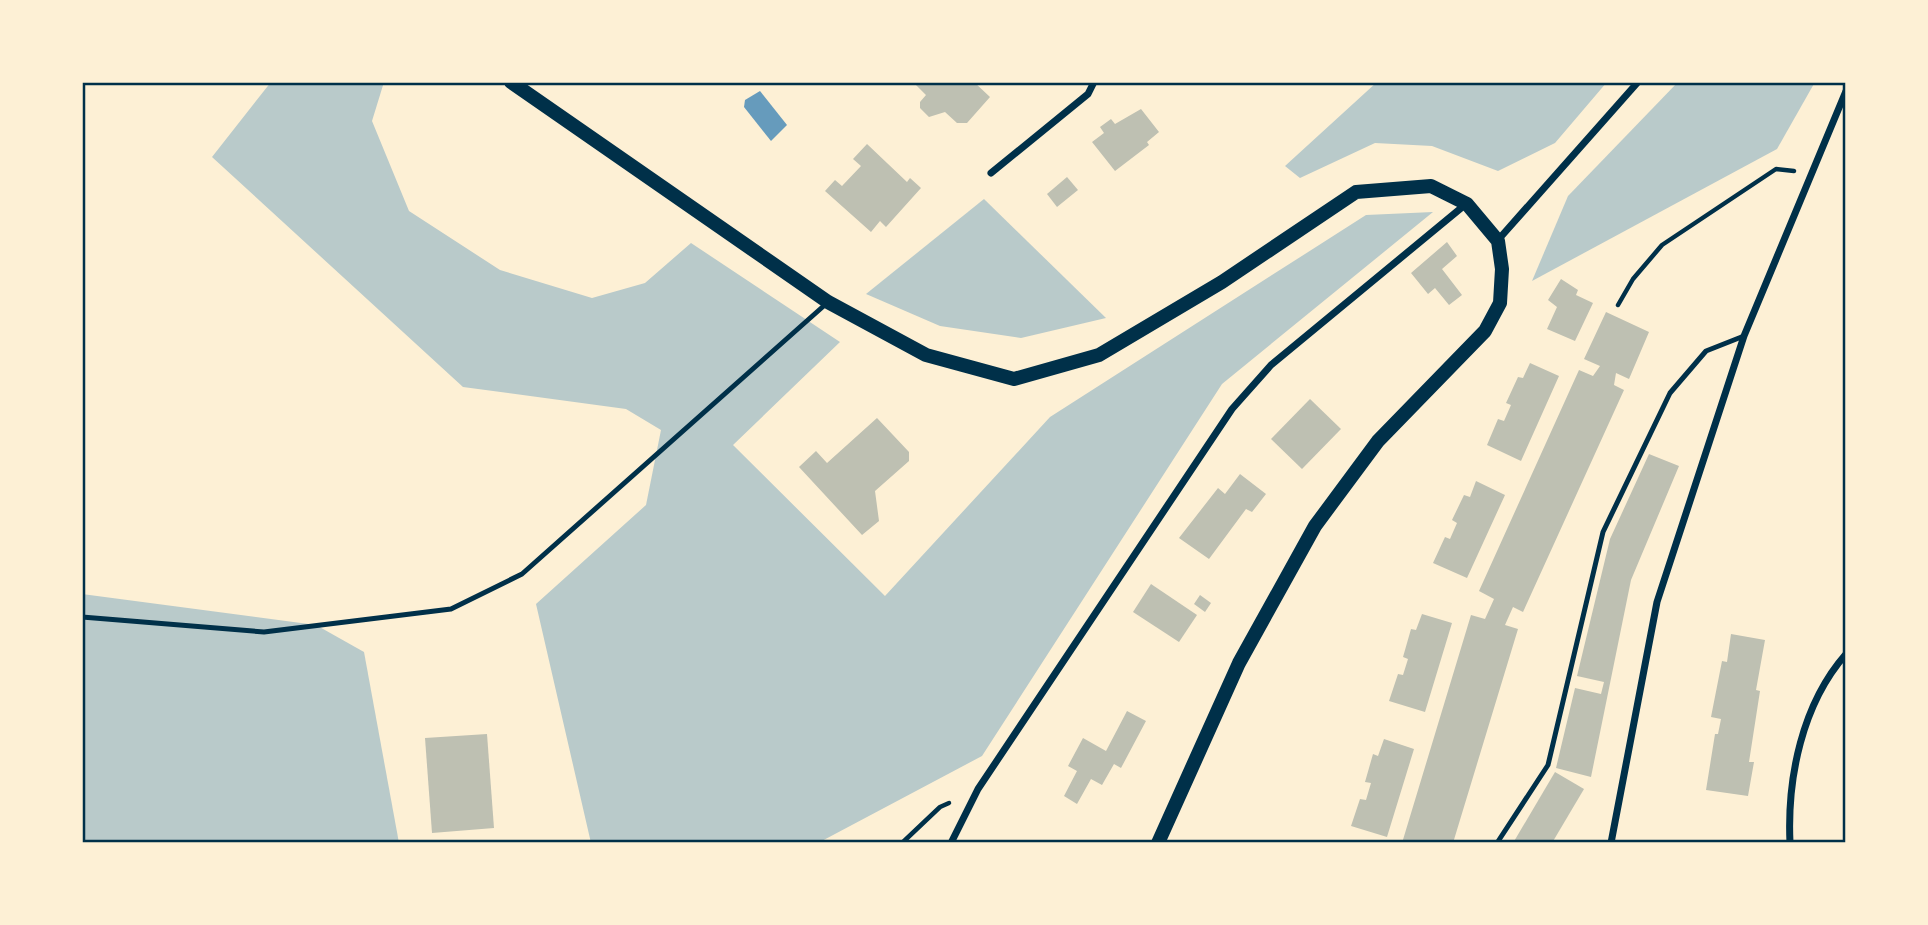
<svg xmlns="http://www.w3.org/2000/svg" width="1928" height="925" font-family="'Alegreya Sans',sans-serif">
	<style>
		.green { fill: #b9caca }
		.water { fill: #669bbc }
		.building { fill: #bec0b2 }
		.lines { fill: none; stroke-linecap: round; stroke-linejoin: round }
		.path { stroke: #003049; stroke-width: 4.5 }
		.service { stroke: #003049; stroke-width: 5 }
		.minor { stroke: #003049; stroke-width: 7 }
		.secondary { stroke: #003049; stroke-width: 14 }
		.neatline { fill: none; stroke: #003049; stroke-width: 2.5 }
	</style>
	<rect width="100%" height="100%" fill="#fdf0d5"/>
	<g class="green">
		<path d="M271,82H384L372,121L409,211L500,270L592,298L645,283L691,243L840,342L733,445L885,596L1050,417L1366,215L1433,212L1222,384L982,756L818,843H591L536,604L646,505L661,430L626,409L463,387L212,157Z"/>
		<path d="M1377,82H1607L1555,143L1498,171L1432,146L1375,143L1300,178L1285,166Z"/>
		<path d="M1678,82H1815L1777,149L1532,281L1568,196Z"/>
		<path d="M984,199L1106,318L1021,338L940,326L866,294Z"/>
		<path d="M82,594L316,625L364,652L399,843H82Z"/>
	</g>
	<path class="water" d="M760,91L787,125L771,141L744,107L745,100Z"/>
	<g class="building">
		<path d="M913,82H974L990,97L967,123H957L945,112L929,117L920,108V102L926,95Z"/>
		<path d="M1141,109L1159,132L1147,142L1149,145L1115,171L1092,142L1104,133L1100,127L1111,119L1115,124Z"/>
		<path d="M867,144L907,182L910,178L921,188L886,227L880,221L871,232L825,191L835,180L842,186L861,166L853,159Z"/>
		<path d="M1067,177L1078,190L1057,207L1047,194Z"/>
		<path d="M1447,242L1457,256L1442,269L1462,295L1449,305L1435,288L1428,294L1411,273Z"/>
		<path d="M1561,279L1578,290L1576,295L1593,303L1575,341L1547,329L1557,307L1548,300Z"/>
		<path d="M1606,312L1649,332L1629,379L1616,373L1614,385L1624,390L1523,612L1513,607L1505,625L1518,629L1453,843H1402L1471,615L1485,619L1494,599L1479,591L1579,370L1593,376L1600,366L1584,359Z"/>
		<path d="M1530,363L1559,376L1521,461L1487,445L1498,419L1504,421L1511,405L1506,403L1518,377L1523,378Z"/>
		<path d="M1310,399L1341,429L1302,469L1271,439Z"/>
		<path d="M877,418L909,452V461L875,491L879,521L862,535L799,467L816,451L827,463Z"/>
		<path d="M1649,454L1679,466L1631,580L1591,777L1556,768L1575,688L1601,694L1604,682L1577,676L1610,539Z"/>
		<path d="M1240,474L1266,494L1252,512L1246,509L1209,559L1179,538L1218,488L1225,494Z"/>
		<path d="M1476,481L1505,495L1467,578L1433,563L1445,537L1450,539L1457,523L1452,520L1464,495L1470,497Z"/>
		<path d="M1151,584L1197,615L1179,642L1133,612Z"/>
		<path d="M1200,595L1211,603L1205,612L1194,604Z"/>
		<path d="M1422,614L1452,623L1425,712L1389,701L1398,674L1403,675L1408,659L1403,657L1411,629L1416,630Z"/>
		<path d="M1731,634L1765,640L1756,690L1760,691L1749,762H1754L1748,796L1706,790L1715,734H1718L1721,719L1711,717L1722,661L1727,662Z"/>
		<path d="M1127,711L1146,721L1121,768L1114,764L1102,785L1091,779L1077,804L1064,796L1077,771L1068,766L1083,738L1106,751Z"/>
		<path d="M487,734L494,828L432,833L425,738Z"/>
		<path d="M1384,739L1414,749L1387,837L1351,826L1360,799L1366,800L1371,783L1365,782L1373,754L1378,756Z"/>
		<path d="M1555,772L1584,789L1552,843H1513Z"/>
	</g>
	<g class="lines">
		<g class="path">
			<path d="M1618,305L1633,279L1662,245L1776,169L1794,171"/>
			<path d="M902,843L940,807L949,803"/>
		</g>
		<g class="service">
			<path d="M82,617L264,632L451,609L522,574L827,303"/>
			<path d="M1497,843L1548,765L1603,532L1670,393L1706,351L1744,336"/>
		</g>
		<g class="minor">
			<path d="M991,173L1088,94L1094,82"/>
			<path d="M1498,240L1638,82"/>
			<path d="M951,843L978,789L1232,409L1271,365L1466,204"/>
			<path d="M1611,843L1657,602L1744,336L1846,91"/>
			<path d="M1790,843C1787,778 1802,704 1846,654"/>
		</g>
		<path class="secondary" d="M511,82L828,302L926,355L1014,379L1099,355L1222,282L1356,192L1431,186L1467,204L1498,241L1502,269L1500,303L1485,331L1378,441L1315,526L1239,663L1158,843"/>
	</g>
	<rect width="1928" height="925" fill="none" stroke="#fdf0d5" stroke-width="168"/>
	<rect x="84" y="84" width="1760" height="757" class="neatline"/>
</svg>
